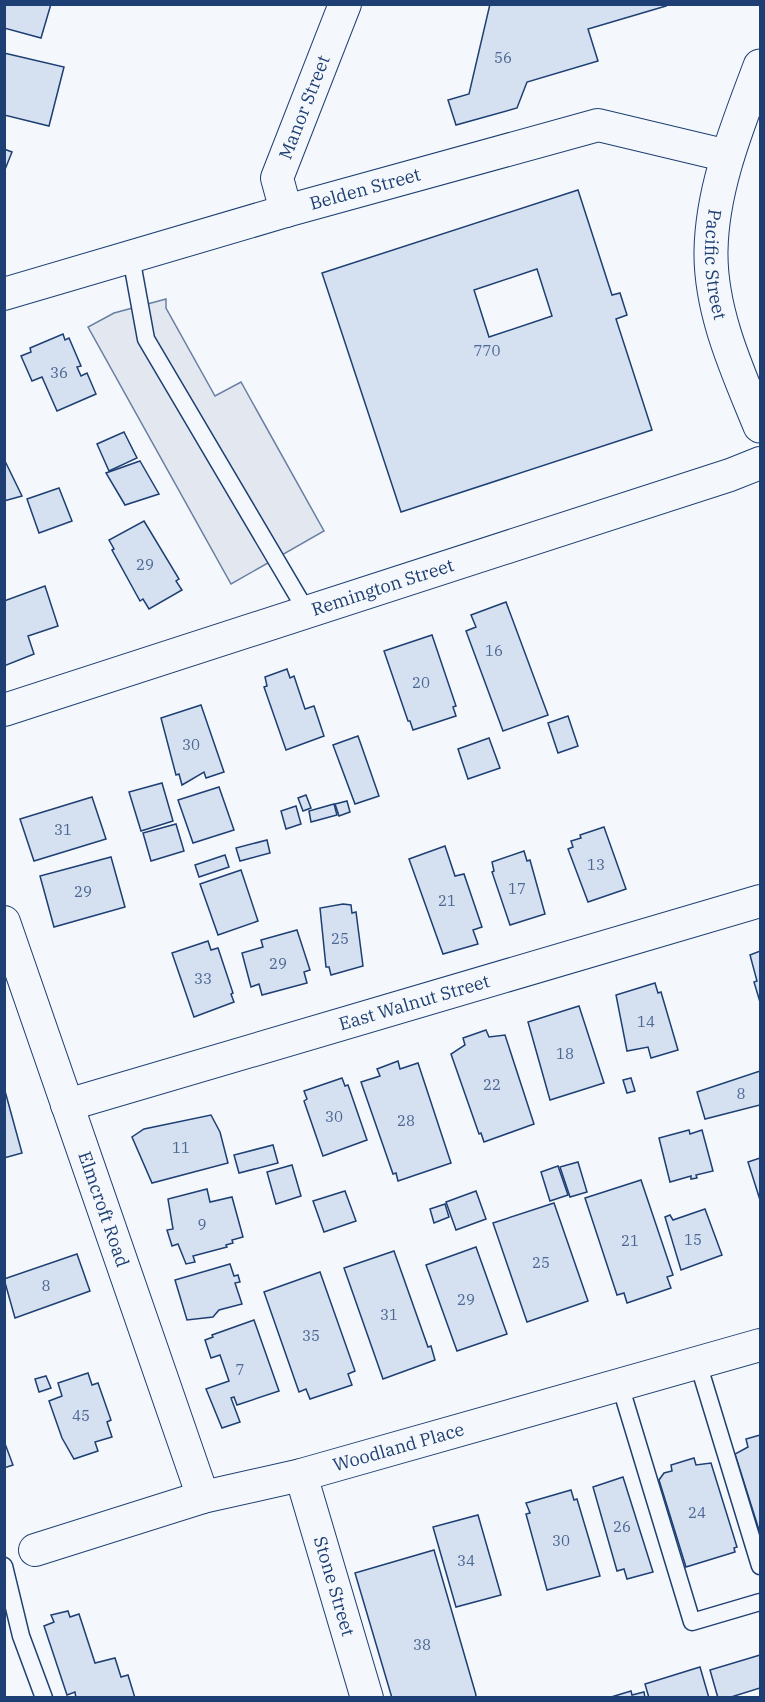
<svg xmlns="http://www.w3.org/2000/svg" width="765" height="1702" font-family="'IBM Plex Serif',serif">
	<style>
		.parking { fill: #e3e8f0; stroke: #687fa3; stroke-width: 1.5 }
		.building { fill: #d5e0f0; stroke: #1d3f73; stroke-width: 1.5; fill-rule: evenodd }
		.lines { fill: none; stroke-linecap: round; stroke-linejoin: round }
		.lane-casing { stroke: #1d3f73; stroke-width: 19 }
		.street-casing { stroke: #1d3f73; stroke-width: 34 }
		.secondary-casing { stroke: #1d3f73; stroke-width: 35 }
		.lane { stroke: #f4f7fb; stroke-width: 16 }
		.street { stroke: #f4f7fb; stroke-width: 32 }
		.secondary { stroke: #f4f7fb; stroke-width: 33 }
		.labels { text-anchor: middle; stroke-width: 4.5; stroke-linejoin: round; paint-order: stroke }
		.number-label { font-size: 15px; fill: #4b6792 }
		.street-label { font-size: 18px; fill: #1d3f73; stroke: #f4f7fb }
	</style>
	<rect width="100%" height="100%" fill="#f4f7fb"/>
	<path class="parking" d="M166,299V308L215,396L241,382L324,531L231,584L88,327L114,313Z"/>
	<g class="building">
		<path d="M4,4H51L41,38L4,28Z"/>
		<path d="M490,4H665L666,6L588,29L598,61L527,82L517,108L456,125L448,100L469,94Z"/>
		<path d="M4,53L64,67L49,126L4,115Z"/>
		<path d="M4,149L12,152L4,172Z"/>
		<path d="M578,190L612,295L620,293L627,315L616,319L652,430L401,512L322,273ZM537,269L552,316L489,337L474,290Z"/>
		<path d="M63,334L65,340L69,338L81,366L77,367L81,376L87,373L96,394L57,411L42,377L32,381L21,356L31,352L30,348Z"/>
		<path d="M124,432L137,458L109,471L97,444Z"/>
		<path d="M4,459L22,496L4,501Z"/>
		<path d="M140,461L159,494L125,505L106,473Z"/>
		<path d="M59,488L72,521L39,533L27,499Z"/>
		<path d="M144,521L179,579L176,581L182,590L149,609L143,599L140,601L112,550L114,549L109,540Z"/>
		<path d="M45,586L58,626L28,636L34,654L4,666V601Z"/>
		<path d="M506,602L548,715L503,731L466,631L476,627L471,615Z"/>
		<path d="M432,635L456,706L453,707L456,716L413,730L410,721H408L384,651Z"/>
		<path d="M287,669L290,678L294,676L305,709L314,706L324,736L286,750L264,687L267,686L265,677Z"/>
		<path d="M201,705L224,772L206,778L204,772L182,785L179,774L176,775L161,718Z"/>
		<path d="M568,716L578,746L558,753L548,723Z"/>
		<path d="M358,736L379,796L355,804L333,745Z"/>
		<path d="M489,738L500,768L468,779L458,749Z"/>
		<path d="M162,783L173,821L141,831L129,792Z"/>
		<path d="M219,787L234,830L193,843L178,800Z"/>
		<path d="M306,795L311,808L303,811L298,798Z"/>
		<path d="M92,797L106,839L34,861L20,819Z"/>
		<path d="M347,801L350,812L339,816L335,804Z"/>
		<path d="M334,804L337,815L311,822L309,811Z"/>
		<path d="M296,806L301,824L286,829L281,811Z"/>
		<path d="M176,824L184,851L151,861L143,833Z"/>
		<path d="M604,827L626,889L588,902L568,849L573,847L571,841L581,838L580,835Z"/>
		<path d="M267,840L270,853L240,861L236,848Z"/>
		<path d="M445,846L455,876L464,874L482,927L473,930L478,944L443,954L409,859Z"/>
		<path d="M524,851L527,861L530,860L545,914L510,925L492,872L494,871L492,862Z"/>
		<path d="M225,855L229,867L199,877L195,865Z"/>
		<path d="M111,857L125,907L54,927L40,876Z"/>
		<path d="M241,870L258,921L218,935L200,884Z"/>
		<path d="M343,904L351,905L352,913L356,912L363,966L331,975L329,967H326L320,908Z"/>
		<path d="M297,930L310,970L304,972L307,983L262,995L259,984L251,987L242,953L263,947L261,940Z"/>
		<path d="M208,941L211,950L218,948L233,993L231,994L234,1002L194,1017L172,953Z"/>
		<path d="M760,951V1002L754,982L757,981L750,955Z"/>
		<path d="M655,983L658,993L661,992L678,1050L651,1058L648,1047L627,1051L616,995Z"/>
		<path d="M579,1006L604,1083L550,1100L528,1022Z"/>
		<path d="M486,1030L489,1037L505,1035L534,1124L484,1142L481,1133L479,1134L451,1054L465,1045L463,1038Z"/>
		<path d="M398,1061L400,1069L418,1063L451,1163L398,1181L396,1173L393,1174L361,1082L380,1076L377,1069Z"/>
		<path d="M760,1071V1105L705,1119L697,1092Z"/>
		<path d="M342,1078L345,1086L348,1085L367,1140L323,1156L304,1101L307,1099L304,1091Z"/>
		<path d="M631,1078L635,1091L627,1093L623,1080Z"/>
		<path d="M5,1091L22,1153L4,1158V1091Z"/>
		<path d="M211,1115L220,1132L228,1163L152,1183L132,1137L144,1129Z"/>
		<path d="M689,1130L690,1134L702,1130L713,1171L696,1175L697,1178L691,1179V1176L670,1182L659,1138Z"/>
		<path d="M273,1145L278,1163L239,1173L234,1155Z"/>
		<path d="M760,1158V1200L748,1162Z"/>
		<path d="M578,1162L587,1192L570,1197L560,1167Z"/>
		<path d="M292,1165L301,1196L276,1204L267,1172Z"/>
		<path d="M558,1166L568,1195L550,1201L541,1172Z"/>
		<path d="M641,1180L673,1275L667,1277L671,1288L627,1303L624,1293L617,1295L585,1198Z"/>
		<path d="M207,1189L210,1202L232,1197L243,1237L232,1240L233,1243L226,1245L227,1247L193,1256L195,1262L186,1264L178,1244L172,1246L167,1230L173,1229L168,1199Z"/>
		<path d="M345,1191L356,1221L324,1232L313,1201Z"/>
		<path d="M476,1191L486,1219L456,1230L446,1202Z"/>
		<path d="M554,1203L588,1301L527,1322L493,1223Z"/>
		<path d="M445,1204L449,1217L434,1223L430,1209Z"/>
		<path d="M705,1209L722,1255L681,1270L665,1217L670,1215L673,1220Z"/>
		<path d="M476,1247L507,1334L457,1351L426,1265Z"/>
		<path d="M394,1251L428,1347L431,1346L435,1360L383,1379L344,1268Z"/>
		<path d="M77,1254L90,1291L15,1318L4,1279Z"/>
		<path d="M230,1264L234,1276L238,1275L240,1282L235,1283L242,1304L219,1310L213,1317L187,1320L175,1280Z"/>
		<path d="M320,1272L355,1371L348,1374L352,1385L310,1399L306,1389L299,1392L264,1292Z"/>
		<path d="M254,1320L279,1391L237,1405L234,1397L231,1398L240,1422L222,1428L206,1389L229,1381L220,1355L211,1358L205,1340L213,1337L212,1335Z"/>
		<path d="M88,1373L92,1385L98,1383L111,1420L107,1422L112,1437L95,1442L98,1451L74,1459L62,1438L49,1401L62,1396L58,1383Z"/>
		<path d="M46,1376L51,1388L39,1392L35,1379Z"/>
		<path d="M760,1435V1533L735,1454L748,1447L746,1439Z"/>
		<path d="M4,1441L13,1465L4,1468Z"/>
		<path d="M694,1458L696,1465L711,1463L737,1547L734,1548L735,1552L686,1567L659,1480L664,1473L672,1471L671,1465Z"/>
		<path d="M623,1477L653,1572L627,1579L624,1569L617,1571L593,1487Z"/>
		<path d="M571,1490L574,1500L577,1499L600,1576L547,1590L526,1514L530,1513L526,1503Z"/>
		<path d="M478,1515L501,1595L456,1607L433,1527Z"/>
		<path d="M434,1550L476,1695L475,1698H392L355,1573Z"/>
		<path d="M68,1611L70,1617L79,1614L95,1663L115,1658L121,1677L128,1675L135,1698H76L75,1692L67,1695L44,1626L54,1622L51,1615Z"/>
		<path d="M760,1655V1688L728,1698H718L710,1670Z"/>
		<path d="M700,1667L709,1698H649L645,1684Z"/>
		<path d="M631,1691L632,1695L644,1692L645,1698H608Z"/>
	</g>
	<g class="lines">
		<defs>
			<g id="lane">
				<path d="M131,257L146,339L307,612"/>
				<path d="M698,1363L760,1566"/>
				<path d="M620,1385L692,1622L760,1602"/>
				<path d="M4,1566L21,1636L44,1698"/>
			</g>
			<g id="street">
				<path id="s1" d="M286,211L277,178L345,4"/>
				<path id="s2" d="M4,294L286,211L598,125L728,156"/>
				<path id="s3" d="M4,710L730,475L760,463"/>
				<path id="s4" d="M4,922L203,1497"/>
				<path id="s5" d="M67,1105L760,901"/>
				<path id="s6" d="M301,1475L367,1698"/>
				<path id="s7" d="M35,1550L203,1497L301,1475L760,1345"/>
			</g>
			<g id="secondary">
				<path id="s8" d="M760,66C738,125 712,187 711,251C710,312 738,372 760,426"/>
			</g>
		</defs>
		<use href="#lane" class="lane-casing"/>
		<use href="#street" class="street-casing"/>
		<use href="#secondary" class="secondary-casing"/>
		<use href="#lane" class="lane"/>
		<use href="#street" class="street"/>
		<use href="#secondary" class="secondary"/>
	</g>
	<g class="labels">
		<g class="number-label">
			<text x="503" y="63">56</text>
			<text x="487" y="356">770</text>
			<text x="59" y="378">36</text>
			<text x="145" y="570">29</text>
			<text x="494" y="656">16</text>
			<text x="421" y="688">20</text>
			<text x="191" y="750">30</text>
			<text x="63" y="835">31</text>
			<text x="596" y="870">13</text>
			<text x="517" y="894">17</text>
			<text x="83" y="897">29</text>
			<text x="447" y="906">21</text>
			<text x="340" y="944">25</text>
			<text x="278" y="969">29</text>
			<text x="203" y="984">33</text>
			<text x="646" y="1027">14</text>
			<text x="565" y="1059">18</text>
			<text x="492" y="1090">22</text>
			<text x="741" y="1099">8</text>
			<text x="334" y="1122">30</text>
			<text x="406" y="1126">28</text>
			<text x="181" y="1153">11</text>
			<text x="202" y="1230">9</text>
			<text x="693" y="1245">15</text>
			<text x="630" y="1246">21</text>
			<text x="541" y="1268">25</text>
			<text x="46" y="1291">8</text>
			<text x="466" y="1305">29</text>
			<text x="389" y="1320">31</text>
			<text x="311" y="1341">35</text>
			<text x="240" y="1375">7</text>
			<text x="81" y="1421">45</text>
			<text x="697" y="1518">24</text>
			<text x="622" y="1532">26</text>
			<text x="561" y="1546">30</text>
			<text x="466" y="1566">34</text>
			<text x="422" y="1650">38</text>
		</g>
		<g class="street-label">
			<text dy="6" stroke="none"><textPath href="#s1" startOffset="110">Manor Street</textPath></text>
			<text dy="6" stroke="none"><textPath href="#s2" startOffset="376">Belden Street</textPath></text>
			<text dy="6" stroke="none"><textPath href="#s8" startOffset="206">Pacific Street</textPath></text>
			<text dy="6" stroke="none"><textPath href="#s3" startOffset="398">Remington Street</textPath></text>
			<text dy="6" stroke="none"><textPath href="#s5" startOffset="362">East Walnut Street</textPath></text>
			<text dy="6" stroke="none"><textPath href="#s4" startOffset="304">Elmcroft Road</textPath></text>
			<text dy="6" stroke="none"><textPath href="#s7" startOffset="378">Woodland Place</textPath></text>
			<text dy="6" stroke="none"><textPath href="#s6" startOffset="116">Stone Street</textPath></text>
		</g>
	</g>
	<rect width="765" height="1702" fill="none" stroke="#1d3f73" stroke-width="12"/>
</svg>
